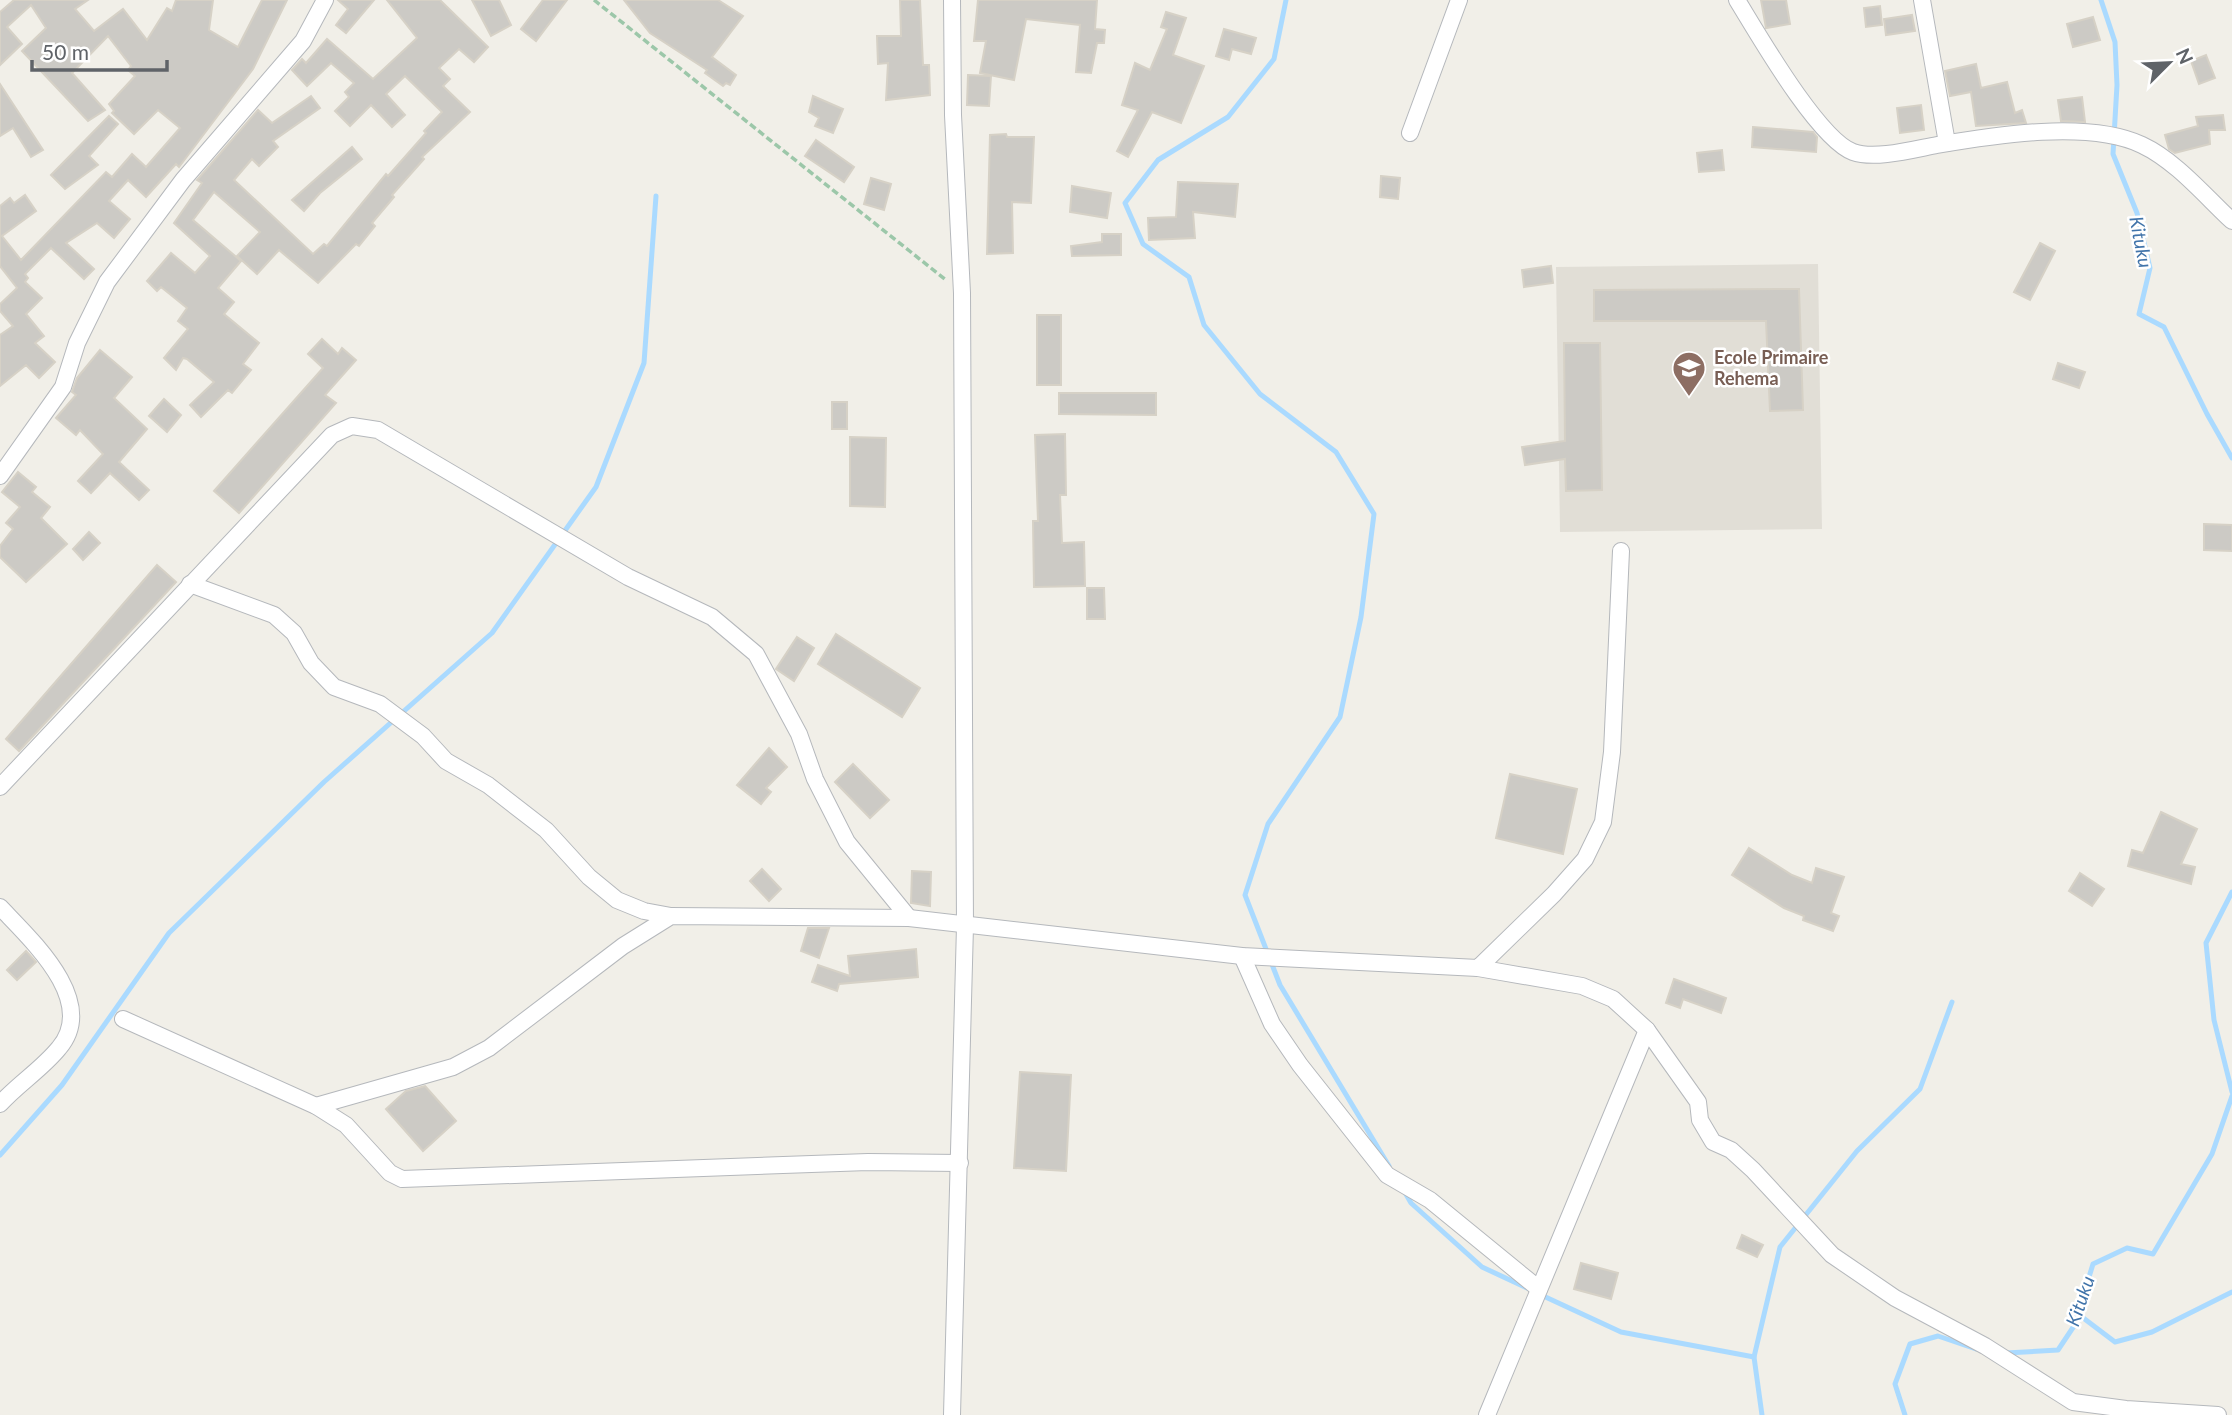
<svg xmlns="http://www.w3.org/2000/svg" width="2232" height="1415" font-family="Lato,sans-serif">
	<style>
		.education { fill: #e1ded6 }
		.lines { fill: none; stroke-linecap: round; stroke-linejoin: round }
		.stream { stroke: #aadaff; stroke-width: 5 }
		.building { fill: #cccac5; stroke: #d6d1c6; stroke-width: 2 }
		.minor-casing { stroke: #b5b8bc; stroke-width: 18 }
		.path { stroke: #9cc7a9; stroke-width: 3.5; stroke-dasharray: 7 3.5; stroke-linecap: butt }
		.minor { stroke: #fff; stroke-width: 16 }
		.labels { text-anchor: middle; stroke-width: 5; stroke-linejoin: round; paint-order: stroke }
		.education-label { font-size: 18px; font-weight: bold; fill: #785e54; stroke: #fff; text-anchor: start }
		.water-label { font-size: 19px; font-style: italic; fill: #4174aa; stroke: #fff }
	</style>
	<rect width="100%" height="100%" fill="#f1efe8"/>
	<path class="education" d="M1818,264L1822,529L1560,532L1556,267Z"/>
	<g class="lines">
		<g class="stream">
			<path d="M1286,0L1274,59L1228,117L1158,160L1125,203L1143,244L1189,277L1204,325L1260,394L1336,452L1374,514L1361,617L1340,717L1268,824L1245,895L1280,985L1389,1166"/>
			<path d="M2101,0L2115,42L2117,85L2113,154L2137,213L2150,268L2139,314L2164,327L2207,414L2232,458"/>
			<path d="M2232,892L2206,943L2214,1020L2232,1092"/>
			<path d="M0,1155L62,1085L169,933L324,782L492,633L596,487L644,363L656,196"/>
			<path d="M1403,1189L1411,1203L1482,1267L1527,1288"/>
			<path d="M1539,1294L1621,1332L1754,1357"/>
			<path d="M2078,1314L2115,1342L2152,1332L2232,1292"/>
			<path d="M2006,1353L2058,1350L2074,1326L2093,1264L2127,1248L2153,1254L2212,1154L2232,1096"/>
			<path d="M1762,1415L1754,1357L1780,1247L1857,1151L1920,1089L1952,1002"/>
			<path d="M1905,1415L1895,1384L1910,1344L1938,1336L1976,1349"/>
		</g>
	</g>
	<g class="building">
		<path d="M14,0H88L75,9L94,31L123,9L147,40L167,8L172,11L176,0H213L209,30L238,47L262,0H287L253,69L179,167L176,164L146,197L128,180L109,201L130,219L114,238L97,223L66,243L94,269L84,279L51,248L25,274L28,278L25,282L42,298L26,314L44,336L35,343L55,362L39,378L26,365L0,386V335L13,326L0,311V304L17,288L0,266V206L10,198L14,203L25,195L36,211L2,236L21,260L106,172L112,177L132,154L146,167L180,128L158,110L134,134L112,113L114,111L109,104L135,76L128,70L131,66L108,36L72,73L105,110L88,121L22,51L46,28L31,5L7,27L22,44L0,65V12Z"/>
		<path d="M338,0H374L346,33L336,25L348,9Z"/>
		<path d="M387,0H440L488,47L474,62L459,49L439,68L450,79L443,86L470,112L422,157L424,159L392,195L394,197L372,223L375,226L359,246L356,244L318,283L279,250L257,274L237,256L260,232L214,192L193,220L241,261L218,288L234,302L224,314L259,343L243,364L251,370L232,393L228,390L201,417L190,405L214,382L187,359L183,358L176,370L164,358L188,329L178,321L187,308L161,287L157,291L147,281L171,253L195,273L210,256L174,223L202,183L197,180L258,110L272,123L311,96L320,108L273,141L278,147L259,166L252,159L234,180L313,254L324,244L327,246L386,174L388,176L426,133L424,131L442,112L405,76L386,94L405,115L392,127L371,105L350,126L335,111L349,97L345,92L354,83L331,63L307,86L292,70L302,59L306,63L327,39L373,79L417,38Z"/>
		<path d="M472,0H499L511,25L491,36Z"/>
		<path d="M543,0H567L536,41L521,29Z"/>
		<path d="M624,0H718L743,16L712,57L736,75L730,85L726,83L723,86L705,73L707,70L650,33Z"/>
		<path d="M900,0H920L923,65H929L930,95L886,100L888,63L878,64L877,36H901Z"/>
		<path d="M978,0H1097L1095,29L1105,30L1104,43H1097L1091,73L1076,72L1080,25L1026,19L1014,80L980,73L986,41H974Z"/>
		<path d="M1761,0H1786L1790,24L1766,28Z"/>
		<path d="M1880,6L1882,25L1866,27L1864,8Z"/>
		<path d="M1166,12L1186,18L1173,55L1204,66L1181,123L1152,112L1128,157L1117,151L1138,110L1122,105L1135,63L1150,70L1167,29L1161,27Z"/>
		<path d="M1912,15L1915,31L1886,35L1884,19Z"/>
		<path d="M2093,17L2100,40L2073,47L2067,24Z"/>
		<path d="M1224,29L1256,38L1251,54L1232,49L1229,60L1216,56Z"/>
		<path d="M2206,55L2215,78L2199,84L2191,61Z"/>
		<path d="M1976,64L1981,88L2007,82L2015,113L2022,110L2026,123L1976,126L1971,92L1950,96L1945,71Z"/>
		<path d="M968,75L991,76L989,106L967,105Z"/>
		<path d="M0,84L43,150L31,157L13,128L0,136Z"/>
		<path d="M813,96L843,109L833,133L815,126L819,118L809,112Z"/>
		<path d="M2082,97L2085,122L2061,121L2058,100Z"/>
		<path d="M1921,105L1924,130L1900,133L1897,108Z"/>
		<path d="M2223,115L2225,130H2209L2210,144L2175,153L2169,149L2165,135L2198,126L2196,117Z"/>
		<path d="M109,116L118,124L89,156L98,165L65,189L51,175Z"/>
		<path d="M1753,127L1813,132L1817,137L1816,152L1752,147Z"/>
		<path d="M1006,134L1007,137H1034L1031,203L1012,202L1013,253L987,254L990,135Z"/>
		<path d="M816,140L854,167L844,182L805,156Z"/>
		<path d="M352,147L362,159L320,193L304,211L292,200Z"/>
		<path d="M1722,150L1724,170L1699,172L1697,153Z"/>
		<path d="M1381,176L1400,178L1398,199L1380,197Z"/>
		<path d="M871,178L891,184L884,210L864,204Z"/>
		<path d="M1178,182L1238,184L1235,217L1193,212L1195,238L1149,240L1148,218L1176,217Z"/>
		<path d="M1072,186L1111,193L1107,218L1070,212Z"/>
		<path d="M1102,234H1121V255L1072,256L1071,246L1102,242Z"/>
		<path d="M2040,243L2055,251L2030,300L2014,292Z"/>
		<path d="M1551,266L1553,283L1524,287L1522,270Z"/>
		<path d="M1799,289L1803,410L1770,411L1766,321H1594V290Z"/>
		<rect x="1037" y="315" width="24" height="70"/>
		<path d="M322,339L338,354L342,348L356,360L325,395L336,403L239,513L214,491L323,368L308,354Z"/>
		<path d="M1564,343H1600L1602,490L1566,491L1565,459L1525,465L1522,447L1565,441Z"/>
		<path d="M100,350L132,377L114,398L147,429L119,462L149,490L139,500L110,473L91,493L78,481L103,454L80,430L76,435L56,418L76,395L72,392L77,378Z"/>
		<path d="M2058,363L2085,372L2079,388L2053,379Z"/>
		<path d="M1059,393H1156V415L1059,414Z"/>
		<path d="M164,399L181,415L167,432L149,416Z"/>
		<rect x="832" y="402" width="15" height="27"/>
		<path d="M1065,434L1066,495H1060L1062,543L1084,542L1085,586L1034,587L1033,521H1038L1035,435Z"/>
		<path d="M850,437L886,438L885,507L850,506Z"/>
		<path d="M18,472L36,487L32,492L50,507L41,518L67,544L26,582L0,557V546L13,529L6,523L20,507L2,492Z"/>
		<path d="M2204,524L2232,525V551L2204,550Z"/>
		<path d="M89,532L100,543L83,560L73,549Z"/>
		<path d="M157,565L176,582L19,751L6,739Z"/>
		<path d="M1087,588H1104L1105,619H1087Z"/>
		<path d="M836,634L920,688L902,717L818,664Z"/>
		<path d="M797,637L814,648L794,681L776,669Z"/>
		<path d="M769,748L787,767L766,788L771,792L761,804L737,785Z"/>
		<path d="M853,764L889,800L870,818L835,782Z"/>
		<path d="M1510,774L1577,789L1563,854L1496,838Z"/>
		<path d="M2161,812L2197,829L2181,864L2195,867L2191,884L2128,866L2132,850L2143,853Z"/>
		<path d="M1749,848L1792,875L1812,883L1816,868L1844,877L1831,913L1839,916L1833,931L1803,920L1804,916L1784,908L1732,875Z"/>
		<path d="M762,869L781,889L769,901L750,881Z"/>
		<path d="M912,871L931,872L930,906L911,903Z"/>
		<path d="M2080,873L2104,889L2092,906L2069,891Z"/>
		<path d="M808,928H829L819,958L801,951Z"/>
		<path d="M916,949L918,977L839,984L837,991L812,982L818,965L850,976L848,956Z"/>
		<path d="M26,951L36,962L17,980L7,970Z"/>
		<path d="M1674,979L1726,998L1721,1013L1683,999L1680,1008L1666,1003Z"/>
		<path d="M1020,1072L1071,1075L1066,1171L1014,1168Z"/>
		<path d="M425,1086L456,1121L423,1151L386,1109L406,1091Z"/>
		<path d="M1742,1235L1763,1245L1757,1257L1737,1248Z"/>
		<path d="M1581,1263L1618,1273L1611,1299L1574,1289Z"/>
	</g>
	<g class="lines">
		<defs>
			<g id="minor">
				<path d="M952,0L953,115L962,293L965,926L952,1415"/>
				<path d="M1737,0C1758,34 1818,139 1853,152C1875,160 1915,149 1937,145C1996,135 2089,120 2142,145C2176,161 2205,196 2232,221"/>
				<path d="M1922,0L1947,143"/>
				<path d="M1410,133L1459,0"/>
				<path d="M0,476L63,387L77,343L107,282L183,180L303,41L325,0"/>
				<path d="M190,584L274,615L294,633L311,663L334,687L380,704L423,736L446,761L488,785L546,830L589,877L617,900L644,911L671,916"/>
				<path d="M0,787L332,435L352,426L378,430L628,577L712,617L756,654L799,734L815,779L847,842L909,918"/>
				<path d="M0,907C30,939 99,1001 59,1048C42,1069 18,1084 0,1104"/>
				<path d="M1242,956L1272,1024L1300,1065L1387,1175L1430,1200L1539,1289"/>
				<path d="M1478,968L1582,986L1613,999L1647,1030L1698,1102L1700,1120L1713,1142L1731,1150L1753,1170L1832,1255L1895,1298L1985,1346L2073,1402L2126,1409L2218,1415"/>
				<path d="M123,1019L316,1106L346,1125L390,1173L402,1179L868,1162L960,1163"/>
				<path d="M316,1106L453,1067L489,1048L623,946L671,916L909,918L1242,956L1478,968L1554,894L1585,859L1603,822L1612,752L1621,551"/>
				<path d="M1487,1415L1647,1030"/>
			</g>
		</defs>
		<use href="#minor" class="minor-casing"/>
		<path class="path" d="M594,0L946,280"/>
		<use href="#minor" class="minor"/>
	</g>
	<defs>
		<symbol id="school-pin" viewBox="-11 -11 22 30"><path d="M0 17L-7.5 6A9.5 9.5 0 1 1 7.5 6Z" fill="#8d6e63" stroke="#fff"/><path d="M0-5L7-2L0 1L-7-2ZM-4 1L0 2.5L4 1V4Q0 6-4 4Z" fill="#fff"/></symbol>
	</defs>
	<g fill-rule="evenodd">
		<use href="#school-pin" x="1670" y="349" width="38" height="52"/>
	</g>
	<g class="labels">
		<g class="education-label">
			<text x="1714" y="364">Ecole Primaire<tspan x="1714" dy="21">Rehema</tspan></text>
		</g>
		<g class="water-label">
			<text transform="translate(2141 242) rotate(79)" y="7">Kituku</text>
			<text transform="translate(2080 1301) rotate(-71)" y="7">Kituku</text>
		</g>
	</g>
	<g transform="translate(2169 63) rotate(66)" stroke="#ffffff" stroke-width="5" paint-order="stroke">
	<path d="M0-5L12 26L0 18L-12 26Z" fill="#5f6368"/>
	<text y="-10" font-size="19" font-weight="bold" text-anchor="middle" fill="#5f6368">N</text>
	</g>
	<path d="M32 60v10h135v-10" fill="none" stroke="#5f6368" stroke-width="3.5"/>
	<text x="42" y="60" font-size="21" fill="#5f6368" stroke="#ffffff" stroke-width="5" paint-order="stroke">50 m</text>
</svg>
